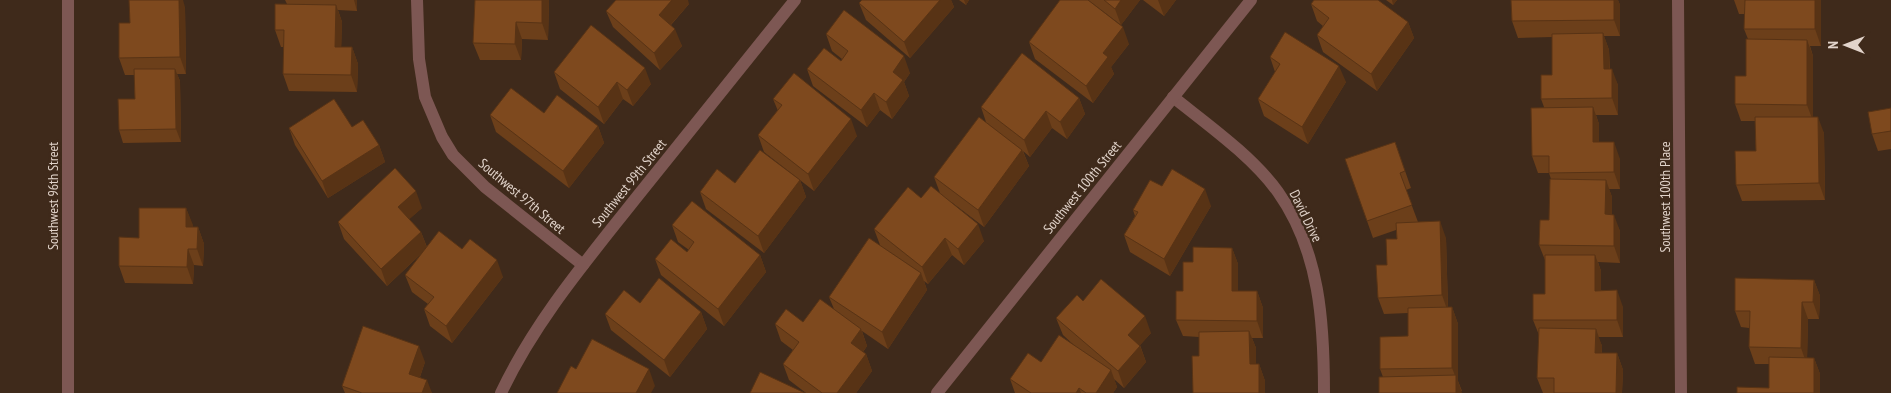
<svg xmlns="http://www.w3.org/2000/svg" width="1891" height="393" font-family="'PT Sans Narrow',sans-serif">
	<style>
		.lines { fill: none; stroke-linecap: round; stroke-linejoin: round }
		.minor { stroke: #7d5753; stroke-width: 12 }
		.wall { fill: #6c3f1a }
		.shaded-wall { fill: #583315 }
		.building { fill: #7e491e; stroke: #583315 }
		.labels { text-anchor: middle; stroke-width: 4.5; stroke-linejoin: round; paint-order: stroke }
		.street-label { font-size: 14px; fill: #e2d4cb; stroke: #3f2a1b }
	</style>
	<rect width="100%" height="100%" fill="#3f2a1b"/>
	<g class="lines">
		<g class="minor">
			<path d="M417,0L419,59L425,97L442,137L453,155L485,187L583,265"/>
			<path d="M1678,0L1681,393"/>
			<path d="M1173,97C1208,125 1252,156 1278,192C1320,251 1324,323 1324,393"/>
			<path d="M68,393V0"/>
			<path d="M501,393C535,321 587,260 636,198C689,132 742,66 795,0"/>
			<path d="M937,393L1251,0"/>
		</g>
	</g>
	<g class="wall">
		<path d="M285,0H357V11L338,10L342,22L341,47H352L358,64L357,92L289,91L283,74V47H281L275,30L287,4Z"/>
		<path d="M475,0H549L548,40L522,39L521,60H480L473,43Z"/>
		<path d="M862,0H951L954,7L910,58L866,20L859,3Z"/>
		<path d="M959,0H969L966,5Z"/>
		<path d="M1088,0H1140L1121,25Z"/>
		<path d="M1143,0H1176L1164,16Z"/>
		<path d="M1386,0H1397L1393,5Z"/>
		<path d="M1511,0H1618L1620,5V36H1604L1609,50L1610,69L1618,85V115H1596L1599,124V142L1620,159V189H1609L1612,197V215L1620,231V263L1598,262L1601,271V290L1623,307V337H1598L1602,346V353H1617L1623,370L1622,393H1543L1537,378L1539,335L1533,320L1545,294V260L1539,245L1549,220L1551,179L1549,173H1538L1532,156L1544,107L1541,99L1552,75V37L1518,38L1512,21Z"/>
		<path d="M1734,0H1821V46H1810L1813,56V117L1824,133L1825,200L1742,201L1736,185L1756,151L1755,121H1741L1735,104L1746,76L1748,39L1744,29V14H1739Z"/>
		<path d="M689,4L671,25L682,46L660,70L613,27L606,11Z"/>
		<path d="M1311,4L1408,22L1414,38L1377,91L1323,52L1317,35L1323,26L1317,21Z"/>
		<path d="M185,7L186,74H177L180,81L181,142L123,143L119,130L135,99L134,75H125L119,58L130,23Z"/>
		<path d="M826,34L910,73L904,82L909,96L892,119L880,110L867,127L813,86L807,69L841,61L842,59L832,51Z"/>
		<path d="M1029,42L1129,44L1111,67L1114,74L1093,103L1035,59Z"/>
		<path d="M1270,57L1346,82L1308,144L1264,116L1258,99L1275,72Z"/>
		<path d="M554,72L651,84L633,106L623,99L604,124L560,89Z"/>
		<path d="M1079,98L1085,114L1067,139L1052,128L1030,157L1023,151L1029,166L984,227L950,201L984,241L964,265L952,255L928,284L924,281L927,290L888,349L862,331L867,346L863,352L866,354L872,371L856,393H806L789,380L783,364L793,350L781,341L775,324L803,322L834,309L829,297L880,245L874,229L921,198L940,193L934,177L986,122L981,107Z"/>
		<path d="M773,99L857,136L814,191L764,152L758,135L778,111Z"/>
		<path d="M1891,108V149L1878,151L1872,134Z"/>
		<path d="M490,115L598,126L604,143L569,188L496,132Z"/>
		<path d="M352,127L379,145L385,162L328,198L295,145L289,128Z"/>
		<path d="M1395,142L1411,188L1406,190L1418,222L1446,238L1448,307H1452L1458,324V381L1462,391L1383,377L1380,369L1408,336V313L1384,314L1378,298L1387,265L1397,239L1396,230L1373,238L1367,221Z"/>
		<path d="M800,180L806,197L764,253L706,209L700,192L735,183Z"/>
		<path d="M1162,186L1211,206L1170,276L1130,252L1124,235L1135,216L1133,210Z"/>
		<path d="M186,208L193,227H198L204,244L203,266L194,265L193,284L125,283L119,266L139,238Z"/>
		<path d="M422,208L409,219L421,232L427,247L462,249L503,277L452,343L430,326L424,309L428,304L412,292L405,275L422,253L387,286L344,239L338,222Z"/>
		<path d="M672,225L760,255L766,272L724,326L661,275L655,259L687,252L689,250L678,242Z"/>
		<path d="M1232,248L1238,264V291H1257L1263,308V338H1252L1256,348V364H1259L1265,381V393L1199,356V337L1183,336L1176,320L1183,291L1193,262Z"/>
		<path d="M1814,280L1820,296L1819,319H1808L1807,358H1814L1820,374L1769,388V364H1755L1749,347V328L1741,327L1735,311Z"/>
		<path d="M1083,301L1151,333L1140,345L1146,362L1124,388L1114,379L1117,387L1113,393H1015L1010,379L1041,362L1077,348L1063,335L1056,318Z"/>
		<path d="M640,303L701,312L707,329L670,377L611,330L605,314Z"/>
		<path d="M425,362L420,377L432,393H345L342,386Z"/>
	</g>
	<g class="shaded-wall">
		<path d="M179,0H183L185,7L186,74L180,57Z"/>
		<path d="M354,0H357V11Z"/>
		<path d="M542,0H549L548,40L542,23Z"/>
		<path d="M672,0H688L689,4L665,31L659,15Z"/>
		<path d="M940,0H951L954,7L910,58L904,42Z"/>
		<path d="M964,0H969L966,5Z"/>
		<path d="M1121,0H1140L1121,25L1115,9Z"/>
		<path d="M1158,0H1176L1164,16Z"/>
		<path d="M1392,0H1397L1393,5Z"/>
		<path d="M1614,0H1618L1620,5V36L1614,20Z"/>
		<path d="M1815,0H1821V46L1815,29Z"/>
		<path d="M336,5L342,22L341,64L335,47Z"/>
		<path d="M516,22L522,39L521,60L515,44Z"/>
		<path d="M1408,22L1414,38L1377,91L1371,74Z"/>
		<path d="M1123,27L1129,44L1111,67L1114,74L1093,103L1086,86L1103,53Z"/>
		<path d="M675,29L682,46L660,70L654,53Z"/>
		<path d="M1603,33L1609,50L1610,85L1604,69Z"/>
		<path d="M1807,40L1813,56V121L1807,105Z"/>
		<path d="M352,47L358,64L357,92L351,75Z"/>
		<path d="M904,56L910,73L904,82L909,96L892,119L886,102L893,72Z"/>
		<path d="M1339,66L1346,82L1308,144L1302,127Z"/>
		<path d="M645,68L651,84L633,106L627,90Z"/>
		<path d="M175,69L180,81L181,142L176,129Z"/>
		<path d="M1612,69L1618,85V115L1612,98Z"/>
		<path d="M617,82L623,99L604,124L598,107Z"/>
		<path d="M874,93L880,110L867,127L861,110Z"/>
		<path d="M1079,98L1085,114L1067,139L1060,122Z"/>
		<path d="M1593,107L1599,124V159L1593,142Z"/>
		<path d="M1046,111L1052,128L1030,157L1024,140Z"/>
		<path d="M1818,117L1824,133L1825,200L1819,183Z"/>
		<path d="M851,119L857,136L814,191L808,174Z"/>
		<path d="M598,126L604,143L569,188L563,171Z"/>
		<path d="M1614,142L1620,159V189L1614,172Z"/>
		<path d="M379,145L385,162L328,198L322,181Z"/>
		<path d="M1022,150L1029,166L984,227L978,210Z"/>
		<path d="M800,180L806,197L764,253L758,236Z"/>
		<path d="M1606,180L1612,197V231L1605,214Z"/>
		<path d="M1205,189L1211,206L1170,276L1164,259Z"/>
		<path d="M416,191L422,208L404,224L398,207Z"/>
		<path d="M186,208L193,225L192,243L186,227Z"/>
		<path d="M1614,215L1620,231V263L1614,246Z"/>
		<path d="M1440,221L1446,238L1448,312L1442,295Z"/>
		<path d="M978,224L984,241L964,265L958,249Z"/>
		<path d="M198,227L204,244L203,266L197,249Z"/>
		<path d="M421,232L427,248L387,286L381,269Z"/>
		<path d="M945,238L952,255L928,284L922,267Z"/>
		<path d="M1232,248L1238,264V308L1232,291Z"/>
		<path d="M188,249L194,265L193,284L187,267Z"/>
		<path d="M760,255L766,272L724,326L718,309Z"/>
		<path d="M1595,255L1601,271V307L1595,291Z"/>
		<path d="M497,260L503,277L452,343L446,326Z"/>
		<path d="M921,273L927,290L888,349L882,332Z"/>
		<path d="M1814,280L1820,296L1819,319L1813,302Z"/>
		<path d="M1617,290L1623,307V337L1617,320Z"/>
		<path d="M1257,291L1263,308V338L1257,321Z"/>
		<path d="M1802,302L1808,319L1807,365L1801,348Z"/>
		<path d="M1452,307L1458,324V381L1462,393H1456V378L1452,368Z"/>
		<path d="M701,312L707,329L670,377L664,360Z"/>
		<path d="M1145,316L1151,333L1134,352L1128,335Z"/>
		<path d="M861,329L867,346L857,360L851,343Z"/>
		<path d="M1596,329L1602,346L1601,370L1595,353Z"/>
		<path d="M1249,331L1256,348V381L1250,364Z"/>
		<path d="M419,346L425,362L415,391L409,374Z"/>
		<path d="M1140,346L1146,362L1124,388L1118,371Z"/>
		<path d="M1617,353L1623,370L1622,393H1616Z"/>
		<path d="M866,354L872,371L856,393H837Z"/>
		<path d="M1814,358L1820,374V393H1814Z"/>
		<path d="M1259,364L1265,381V393H1259Z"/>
		<path d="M649,369L655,386L651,393H636Z"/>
		<path d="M1111,370L1117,387L1113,393H1096Z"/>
		<path d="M427,380L432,393H422Z"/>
		<path d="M1079,388L1081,393H1076Z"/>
	</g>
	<g class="building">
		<path d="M129,0H179L180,57L119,58V23H130Z"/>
		<path d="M475,0H542V23L516,22L515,44L473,43Z"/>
		<path d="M616,0H672L659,15L675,29L654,53L606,11Z"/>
		<path d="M862,0H940L904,42L859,3Z"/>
		<path d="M1060,0H1088L1123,27L1103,53L1108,57L1086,86L1029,42Z"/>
		<path d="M1104,0H1121L1115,9Z"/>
		<path d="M1314,0H1378L1408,22L1371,74L1317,35L1329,18L1311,4Z"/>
		<path d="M1511,0H1614V20L1512,21Z"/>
		<path d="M1745,0H1815V29H1744Z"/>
		<path d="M275,4L336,5L335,47H352L351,75L283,74L284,30H275Z"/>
		<path d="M844,10L904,56L893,72L903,80L886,102L874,93L861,110L807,69L824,48L841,61L848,51L826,34Z"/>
		<path d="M591,25L645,68L627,90L617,82L598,107L554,72Z"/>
		<path d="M1285,32L1339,66L1302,127L1258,99L1280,64L1270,57Z"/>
		<path d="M1603,33L1604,69H1612V98L1541,99V75H1552V34Z"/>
		<path d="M1746,39L1807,40V105L1735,104V76H1746Z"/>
		<path d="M1022,53L1079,98L1060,122L1046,111L1024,140L981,107Z"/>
		<path d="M134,69H175L176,129L119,130L118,99H135Z"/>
		<path d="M794,73L851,119L808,174L758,135L782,105L773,99Z"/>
		<path d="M511,88L544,113L557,95L598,126L563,171L490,115Z"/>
		<path d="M334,99L352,127L363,120L379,145L322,181L289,128Z"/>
		<path d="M1593,107V142H1614V172L1549,173V156H1532L1531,108Z"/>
		<path d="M1891,108V131L1872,134L1868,112Z"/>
		<path d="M979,117L1022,150L978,210L934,177Z"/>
		<path d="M1755,117H1818L1819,183L1736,185L1735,151H1756Z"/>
		<path d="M1395,142L1405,171L1400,173L1412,205L1367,221L1345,159Z"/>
		<path d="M760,150L800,180L758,236L700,192L717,169L735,183Z"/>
		<path d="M395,168L416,191L398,207L421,232L381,269L338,222Z"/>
		<path d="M1172,169L1205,189L1164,259L1124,235L1138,212L1133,210L1150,180L1162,186Z"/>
		<path d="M1550,179L1606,180L1605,214L1614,215V246L1539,245L1540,220H1549Z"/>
		<path d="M931,186L978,224L958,249L945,238L922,267L874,229L908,187L921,198Z"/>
		<path d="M692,201L760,255L718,309L655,259L671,239L687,252L694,242L672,225Z"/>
		<path d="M139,208H186V227H198L197,249H188L187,267L119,266V237L139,238Z"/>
		<path d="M1440,221L1442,295L1378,298L1376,265H1387L1386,239H1397L1396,223Z"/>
		<path d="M439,231L462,249L470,239L497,260L446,326L424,309L434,297L405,275Z"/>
		<path d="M869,238L921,273L882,332L829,297Z"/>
		<path d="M1193,247L1232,248V291H1257V321L1176,320V291H1183V262H1193Z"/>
		<path d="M1545,255H1595V291L1617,290V320H1533V294H1545Z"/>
		<path d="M659,278L701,312L664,360L605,314L624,290L640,303Z"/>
		<path d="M1735,278L1814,280L1813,302H1802L1801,348L1749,347L1750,311H1735Z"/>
		<path d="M1101,279L1145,316L1128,335L1140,346L1118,371L1056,318L1077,295L1083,301Z"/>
		<path d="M820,299L861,329L851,343L866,354L837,393H822L783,364L799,342L775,324L786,309L803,322Z"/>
		<path d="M1452,307V368L1380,369V337L1408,336V308Z"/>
		<path d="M363,326L419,346L409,374L427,380L422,393H362L342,386Z"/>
		<path d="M1539,328L1596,329L1595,353H1617L1616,393H1554V378H1537Z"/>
		<path d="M1249,331L1250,364H1259V393H1193L1192,356H1199V332Z"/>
		<path d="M1059,335L1111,370L1096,393H1086L1079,388L1076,393H1031L1010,379L1028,353L1041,362Z"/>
		<path d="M592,339L649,369L636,393H557L571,366L576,369Z"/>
		<path d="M1769,357L1814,358V393H1737V387L1769,388Z"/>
		<path d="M760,372L805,393H750Z"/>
		<path d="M1456,375V393H1379V377Z"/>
	</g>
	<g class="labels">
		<g class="street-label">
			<text transform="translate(629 183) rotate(-51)" y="5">Southwest 99th Street</text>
			<text transform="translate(1082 187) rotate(-51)" y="5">Southwest 100th Street</text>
			<text transform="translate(53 196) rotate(-90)" y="5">Southwest 96th Street</text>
			<text transform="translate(522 196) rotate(40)" y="5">Southwest 97th Street</text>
			<text transform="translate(1665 197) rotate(-90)" y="5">Southwest 100th Place</text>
			<text transform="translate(1306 216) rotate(64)" y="5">David Drive</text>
		</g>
	</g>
	<g transform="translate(1846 45) rotate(270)" stroke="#3f2a1b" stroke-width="4" paint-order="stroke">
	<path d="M0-4L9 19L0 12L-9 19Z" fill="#e2d4cb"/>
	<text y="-8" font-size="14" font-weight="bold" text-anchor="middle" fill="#e2d4cb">N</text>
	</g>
</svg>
